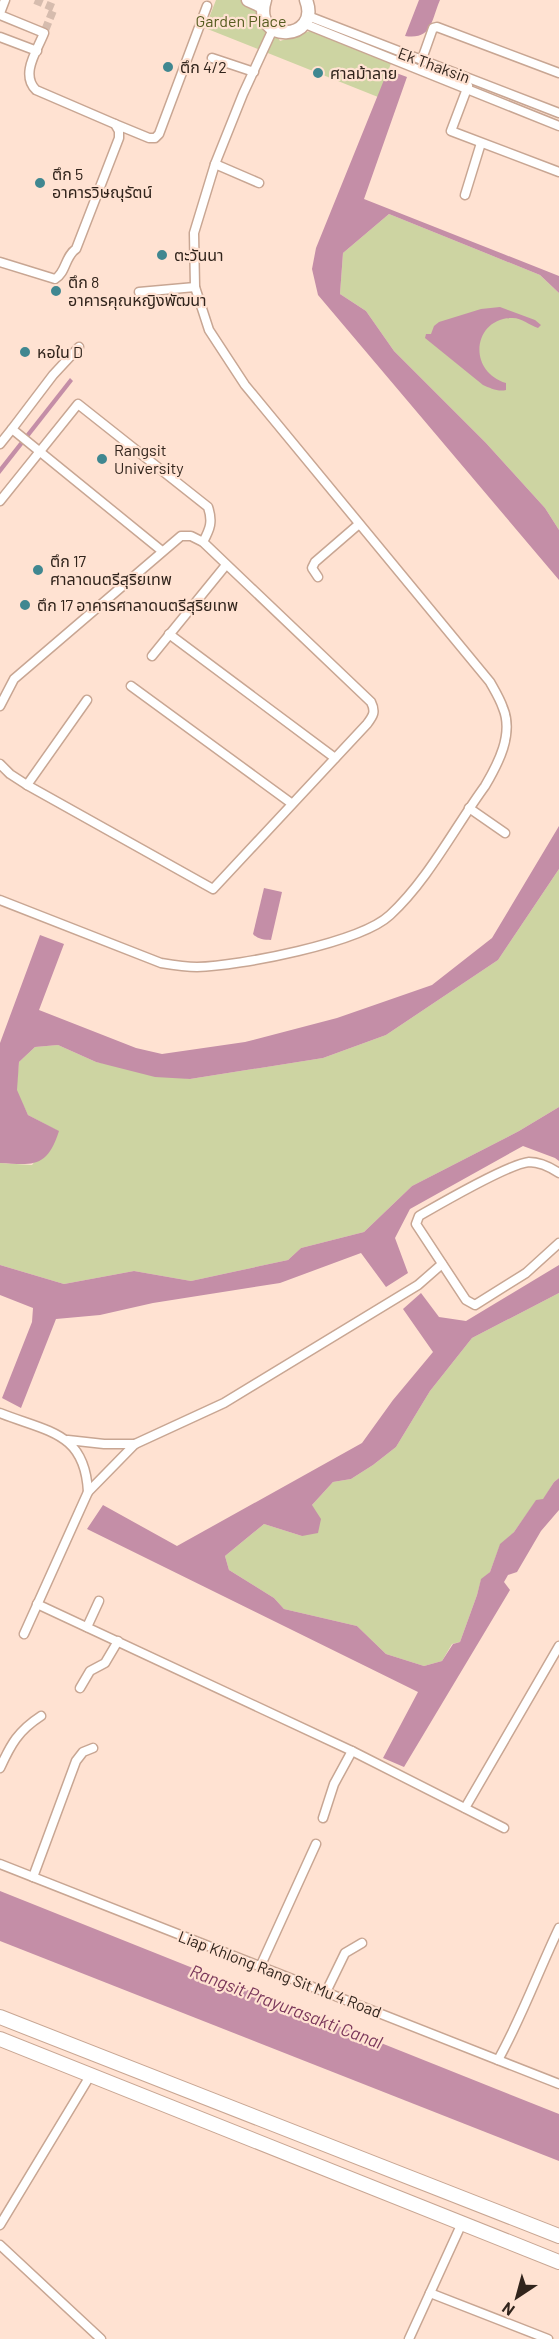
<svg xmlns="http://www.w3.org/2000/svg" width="559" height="2339" font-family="Barlow,'Noto Sans Thai',sans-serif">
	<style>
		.green { fill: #cdd4a2 }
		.water { fill: #c48ea7 }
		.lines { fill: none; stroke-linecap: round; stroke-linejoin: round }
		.street-tunnel { stroke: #d6bcae; stroke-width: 8; stroke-dasharray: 8 4; stroke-linecap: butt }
		.street-casing { stroke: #c8a693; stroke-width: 11 }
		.secondary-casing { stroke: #c8a693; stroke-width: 15 }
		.primary-casing { stroke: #c8a693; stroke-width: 16 }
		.street { stroke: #fff; stroke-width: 8 }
		.secondary { stroke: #fff; stroke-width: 12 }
		.primary { stroke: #fff; stroke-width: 14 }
		.poi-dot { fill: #408790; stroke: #ffe2d2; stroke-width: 2 }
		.labels { text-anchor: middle; stroke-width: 4.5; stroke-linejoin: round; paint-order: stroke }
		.park-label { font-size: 16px; fill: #565c1f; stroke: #ffe2d2 }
		.street-label { font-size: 16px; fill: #31241c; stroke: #ffe2d2 }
		.poi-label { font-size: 16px; fill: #31241c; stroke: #ffe2d2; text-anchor: start }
		.water-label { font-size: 18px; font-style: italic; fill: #7a375a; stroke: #ffe2d2 }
	</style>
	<rect width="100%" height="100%" fill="#ffe2d2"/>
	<g class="green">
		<path d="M216,0H272L261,9L280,41L313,30L392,61L378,97L205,28Z"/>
		<path d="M389,214L540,275L559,293V530L545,508L486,443L394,351L366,311L340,294L343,253Z"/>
		<path d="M559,869V1107L519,1131L412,1186L364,1232L301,1248L288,1260L191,1281L134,1271L64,1284L0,1265V1163L32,1165L58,1131L28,1115L16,1090L19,1062L35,1047L58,1045L96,1062L190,1079L323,1058L386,1035L498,960Z"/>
		<path d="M559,1293V1478L554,1482L543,1500L536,1501L514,1532L500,1545L490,1572L481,1580L477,1595L460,1642L452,1644L442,1661L424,1666L386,1654L357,1626L284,1609L274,1598L229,1570L225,1556L264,1524L302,1536L312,1505L333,1482L351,1479L373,1465L396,1447L430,1391L472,1338Z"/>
	</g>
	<g class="water">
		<path d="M419,0H440C431,21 432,40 405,36Z"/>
		<path d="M388,70L407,77L364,199L559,276V293L540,275L389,214L343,253L340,294L366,311L394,351L486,443L545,508L559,530V580L318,295L312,269L316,248Z"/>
		<path d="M500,307L535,320L541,325L538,328C529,325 521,317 511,318C474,319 466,370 506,383V390C498,392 490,388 483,385L425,338L426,334H431L434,326L439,322L481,309Z"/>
		<path d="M70,378L73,381L0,474V467Z"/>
		<path d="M559,826V869L498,960L386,1035L323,1058L190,1079L155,1077L96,1062L58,1045L35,1047L19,1062L17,1090L28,1115L59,1131C47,1168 34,1165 0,1163V1043L40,935L64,944L39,1010L136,1048L162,1054L245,1042L337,1018L432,985L492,938Z"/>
		<path d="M264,888L282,892L271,940C264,940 257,939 253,934Z"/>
		<path d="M559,1107V1161L555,1158L523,1146L410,1209L395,1238L408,1273L386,1287L361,1253L280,1283L153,1303L100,1315L56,1319L21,1408L2,1398L32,1322L33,1308L0,1295V1265L64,1284L134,1271L191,1281L288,1260L301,1248L364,1232L412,1186L519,1131Z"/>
		<path d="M559,1265V1293L472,1338L430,1391L396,1447L373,1465L351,1479L333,1482L312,1505L321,1519L318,1533L302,1536L264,1524L225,1556L229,1570L274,1598L284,1609L357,1626L386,1654L424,1666L442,1661L453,1644L460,1642L477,1595L481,1579L490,1572L500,1544L514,1532L536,1500L543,1499L554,1482L559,1478V1510L541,1531L517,1572L508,1575L504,1582L510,1590L404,1767L383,1758L418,1692L87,1529L103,1505L177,1546L362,1443L393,1400L433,1352L403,1309L421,1293L439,1317L466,1321Z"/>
		<path d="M0,1891L559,2114V2161L0,1941Z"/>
	</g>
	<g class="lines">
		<path class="street-tunnel" d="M35,0L54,8L44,33"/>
		<defs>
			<g id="street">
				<path d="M0,13L5,0"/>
				<path d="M0,15L44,33C37,51 20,74 36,90L115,124L119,131V138L76,249C65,256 66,273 55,279L0,262"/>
				<path d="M308,16L559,113"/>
				<path d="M305,24L559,126"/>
				<path d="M0,37L37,51"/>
				<path d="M212,58L254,72"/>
				<path d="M422,59L433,28L437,27L559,73"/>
				<path d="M468,86L451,131L559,172"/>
				<path d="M115,124L149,138H155L159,134L207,6"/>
				<path d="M215,164L259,183"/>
				<path d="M465,195L481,143"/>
				<path d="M139,292L195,287"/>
				<path d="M79,347L53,375L12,429L162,551"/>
				<path d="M0,444L12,429"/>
				<path d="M0,501L78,404L208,507C213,522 210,529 203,542"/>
				<path d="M318,577L312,568L315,562L359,524"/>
				<path d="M169,634L335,758"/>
				<path d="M152,656L226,565"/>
				<path d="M131,686L291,803"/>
				<path d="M0,706L14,679L181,536H191L203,542L371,702C376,712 373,716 367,724L213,889L27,785L10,774L0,764"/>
				<path d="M27,785L87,700"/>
				<path d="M469,808L505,833"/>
				<path d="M0,900L161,963C173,965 185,967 197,967C239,966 360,943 390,915C428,880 455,827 485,786C498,764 514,734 503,708C500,699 495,691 490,682L245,385L209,330L195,287L194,233L215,164L243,94L273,29"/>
				<path d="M559,1173C550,1167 541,1162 529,1162C508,1164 440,1204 419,1216L416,1224L466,1300L475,1305L526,1273L559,1243"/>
				<path d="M0,1413C48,1432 85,1432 88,1492L24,1634"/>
				<path d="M68,1440L104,1444H135"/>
				<path d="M88,1492L135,1444L224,1403L418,1285L442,1264"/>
				<path d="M37,1604L352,1751L504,1828"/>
				<path d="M87,1627L99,1601"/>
				<path d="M80,1688L90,1671L105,1663L118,1641"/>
				<path d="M0,1768C11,1744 18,1731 41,1716"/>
				<path d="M465,1808L559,1646"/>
				<path d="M323,1818L334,1784L352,1751"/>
				<path d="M0,1864L559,2084"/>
				<path d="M33,1877L76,1761L83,1752L93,1748"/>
				<path d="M260,1967L316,1844"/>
				<path d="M326,1992L345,1953L362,1943"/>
				<path d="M498,2060C522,2017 538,1972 559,1928"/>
				<path d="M0,2225L90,2076"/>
				<path d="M0,2245L101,2339"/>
				<path d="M430,2293L548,2339"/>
				<path d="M409,2339L462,2223"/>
			</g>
			<g id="secondary">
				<path d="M248,0L263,7"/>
				<path d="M265,0C251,45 322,41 306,0"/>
			</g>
			<g id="primary">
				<path d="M0,2017L559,2236"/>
				<path d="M0,2039L559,2262"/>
			</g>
		</defs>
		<use href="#street" class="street-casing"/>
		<use href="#secondary" class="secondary-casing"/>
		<use href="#primary" class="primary-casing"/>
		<use href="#street" class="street"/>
		<use href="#secondary" class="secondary"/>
		<use href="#primary" class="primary"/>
	</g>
	<g class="poi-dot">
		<circle cx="168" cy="67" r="6"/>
		<circle cx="318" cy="73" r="6"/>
		<circle cx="40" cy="183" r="6"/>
		<circle cx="162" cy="255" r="6"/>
		<circle cx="56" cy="291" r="6"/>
		<circle cx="25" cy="352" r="6"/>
		<circle cx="102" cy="459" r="6"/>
		<circle cx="38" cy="570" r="6"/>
		<circle cx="25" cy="605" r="6"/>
	</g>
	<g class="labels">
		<g class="park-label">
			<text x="241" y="27">Garden Place</text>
		</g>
		<g class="street-label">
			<text transform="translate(434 65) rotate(20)" y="6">Ek Thaksin</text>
			<text transform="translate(280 1974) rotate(21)" y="6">Liap Khlong Rang Sit Mu 4 Road</text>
		</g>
		<g class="poi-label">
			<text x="180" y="73">ตึก 4/2</text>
			<text x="330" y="79">ศาลม้าลาย</text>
			<text x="52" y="180">ตึก 5<tspan x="52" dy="18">อาคารวิษณุรัตน์</tspan></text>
			<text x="174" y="261">ตะวันนา</text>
			<text x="68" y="288">ตึก 8<tspan x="68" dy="18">อาคารคุณหญิงพัฒนา</tspan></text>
			<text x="37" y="358">หอใน D</text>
			<text x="114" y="456">Rangsit<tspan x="114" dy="18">University</tspan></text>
			<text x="50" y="567">ตึก 17<tspan x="50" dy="18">ศาลาดนตรีสุริยเทพ</tspan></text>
			<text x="37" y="611">ตึก 17 อาคารศาลาดนตรีสุริยเทพ</text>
		</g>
		<g class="water-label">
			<text transform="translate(286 2007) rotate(21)" y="6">Rangsit Prayurasakti Canal</text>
		</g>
	</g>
	<g transform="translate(517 2297) rotate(216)" stroke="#ffe2d2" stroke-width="4.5" paint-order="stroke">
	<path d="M0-4.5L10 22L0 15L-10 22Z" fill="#31241c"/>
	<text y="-9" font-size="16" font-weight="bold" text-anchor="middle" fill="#31241c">N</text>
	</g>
</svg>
